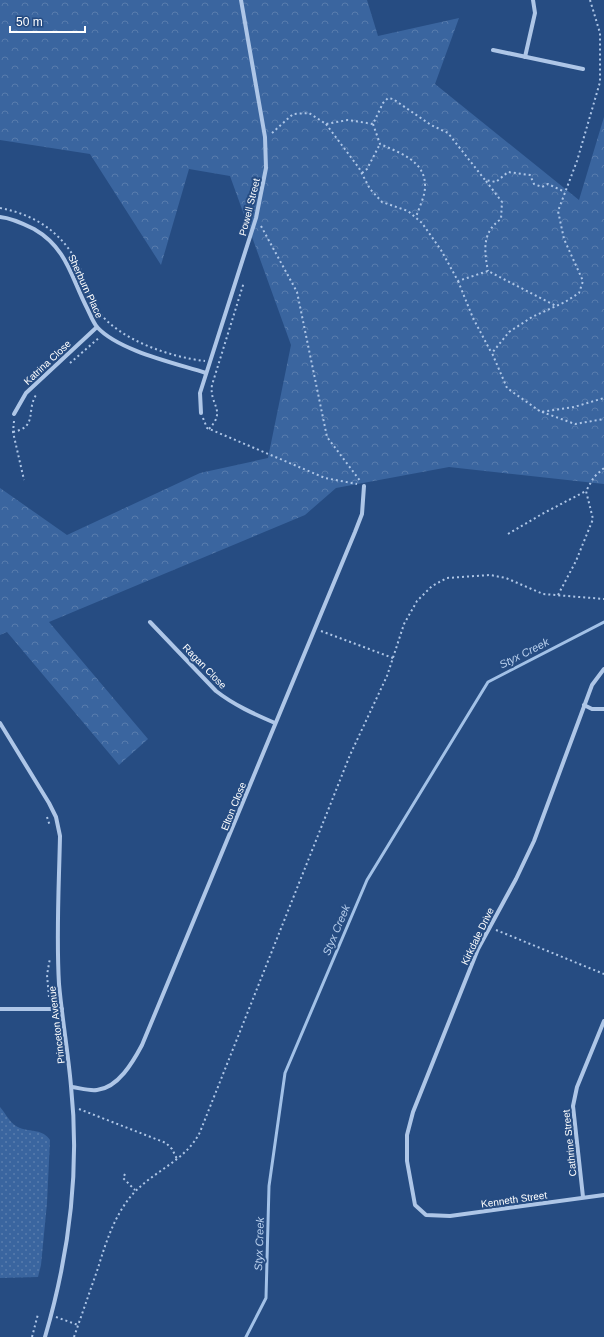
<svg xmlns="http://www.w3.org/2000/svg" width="604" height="1337" font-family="Arial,sans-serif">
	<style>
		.green { fill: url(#green-dots) }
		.forest { fill: url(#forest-crowns) }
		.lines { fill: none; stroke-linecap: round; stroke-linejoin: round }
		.stream { stroke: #a2c1e7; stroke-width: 3 }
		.path { stroke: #aec6e7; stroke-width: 2; stroke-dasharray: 2 3; stroke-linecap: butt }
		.minor { stroke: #aec6e7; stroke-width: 4 }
		.labels { text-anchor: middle; stroke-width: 4; stroke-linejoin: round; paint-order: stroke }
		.street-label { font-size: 10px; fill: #fff; stroke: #264c82 }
		.water-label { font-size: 11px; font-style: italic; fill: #b9d0ee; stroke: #264c82 }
	</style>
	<defs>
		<pattern id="green-dots" width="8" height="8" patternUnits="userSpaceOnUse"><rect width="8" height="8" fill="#3a659f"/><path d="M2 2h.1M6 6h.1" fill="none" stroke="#587cad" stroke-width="1.8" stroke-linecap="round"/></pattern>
		<pattern id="forest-crowns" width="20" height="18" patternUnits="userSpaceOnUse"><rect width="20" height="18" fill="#3a659f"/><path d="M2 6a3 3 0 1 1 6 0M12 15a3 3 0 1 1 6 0" fill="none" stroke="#587cad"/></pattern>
	</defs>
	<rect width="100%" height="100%" fill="#264c82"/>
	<path class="green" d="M0,1107C6,1114 11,1125 20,1128C31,1132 43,1129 50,1140L47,1203L41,1265L38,1277L0,1278Z"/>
	<path class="forest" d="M0,0H367L378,36L459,18L435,84L579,200L604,117V484L449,467L336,488L305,515L49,622L148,739L119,765L7,632L0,635V488L67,535L200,473L268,458L291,345L230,176L189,169L161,265L90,154L0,140Z"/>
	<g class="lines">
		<path class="stream" d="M246,1337L266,1298L269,1186L285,1073L367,880L488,682L604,622"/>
		<g class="path">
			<path d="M590,0L600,33V82L577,161L558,211L564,239L583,281L579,293L565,302L532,317L509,332L492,353L507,388L541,412L574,407L604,398"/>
			<path d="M326,124L359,168L370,189L382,202L408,211L422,223L441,250L458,281L488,271L556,306"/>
			<path d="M373,124L380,144C400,153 426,161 425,187C425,196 419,208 416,217"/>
			<path d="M272,133L293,114L309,113L326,124L348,120L373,124L383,103L388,98L393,99L431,125L448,133L485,180L496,182L508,172L530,175L534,184L542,187L548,184L565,192"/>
			<path d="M362,173L367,169L380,144"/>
			<path d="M486,181L502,202L501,219C482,232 484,250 488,271"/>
			<path d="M0,208C38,215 67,236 82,273C87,285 91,301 99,312C120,340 170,357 205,361"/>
			<path d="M261,226L297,292L327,437L361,482"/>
			<path d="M458,281L473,318L491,352"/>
			<path d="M70,363L100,337"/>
			<path d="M542,412L575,424L604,419"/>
			<path d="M203,418L207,428L325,478L357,484"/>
			<path d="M14,421L13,432L24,480"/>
			<path d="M209,429C227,410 209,405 212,385L244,282"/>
			<path d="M13,432C38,427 26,411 36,395"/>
			<path d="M508,534L542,514L586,491"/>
			<path d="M558,595L576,561L593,519L586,491L594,477L604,468"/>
			<path d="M321,631L393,658"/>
			<path d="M47,817L50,826"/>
			<path d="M496,930L604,974"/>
			<path d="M49,997L47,975L50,958"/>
			<path d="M79,1109L166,1143L172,1149L177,1159"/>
			<path d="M125,1174L123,1178L135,1190"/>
			<path d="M56,1317L78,1325"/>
			<path d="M32,1337L38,1314"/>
			<path d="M74,1337C82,1314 90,1291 98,1268C106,1242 114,1217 131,1196C151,1172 186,1161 200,1132L350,755L387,676L404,624L417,601L432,586L447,578L490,575L506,578L543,594L604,599"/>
		</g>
		<g class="minor">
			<path d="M493,50L583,69"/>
			<path d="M525,57L535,13L533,0"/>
			<path d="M0,217C12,218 24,224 34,229C67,248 71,277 87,308C90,314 93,322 97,327C119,351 175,363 206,373"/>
			<path d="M201,413L200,393L256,218L266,168L265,137L241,0"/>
			<path d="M14,414L26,393L97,327"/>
			<path d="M150,622L216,691C234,705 254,714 275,723"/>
			<path d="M604,669L592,685L534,841L516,879L478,949L413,1112L407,1135V1161L415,1205L426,1215L450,1216L604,1195"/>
			<path d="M584,705L592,709H604"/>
			<path d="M0,723L49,803L56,817L60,836C59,885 56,935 59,984C62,1018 68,1052 71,1086C80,1171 69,1255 45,1337"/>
			<path d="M0,1009H62"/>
			<path d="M72,1087C80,1088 88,1091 97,1090C118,1088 133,1062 142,1045L355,532L362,514L364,486"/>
			<path d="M583,1197L573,1106L577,1087L604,1021"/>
		</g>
	</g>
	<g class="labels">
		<g class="street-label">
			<text transform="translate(249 207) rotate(-76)" y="4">Powell Street</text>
			<text transform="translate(86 286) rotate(65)" y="4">Sherburn Place</text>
			<text transform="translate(47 362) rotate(-43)" y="4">Katrina Close</text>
			<text transform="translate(205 666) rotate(46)" y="4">Ragan Close</text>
			<text transform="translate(233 806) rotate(-68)" y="4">Elton Close</text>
			<text transform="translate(477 936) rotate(-64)" y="4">Kirkdale Drive</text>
			<text transform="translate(56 1025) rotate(-97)" y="4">Princeton Avenue</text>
			<text transform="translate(569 1143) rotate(-96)" y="4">Cathrine Street</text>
			<text transform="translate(514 1199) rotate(-8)" y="4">Kenneth Street</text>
		</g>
		<g class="water-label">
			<text transform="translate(524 653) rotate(-27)" y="4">Styx Creek</text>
			<text transform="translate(336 930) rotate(-67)" y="4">Styx Creek</text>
			<text transform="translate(259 1244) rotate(-88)" y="4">Styx Creek</text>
		</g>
	</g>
	<path d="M10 26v6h75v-6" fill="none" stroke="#ffffff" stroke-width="2"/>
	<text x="16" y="26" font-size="12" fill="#ffffff" stroke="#264c82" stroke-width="3" paint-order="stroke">50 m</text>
</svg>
